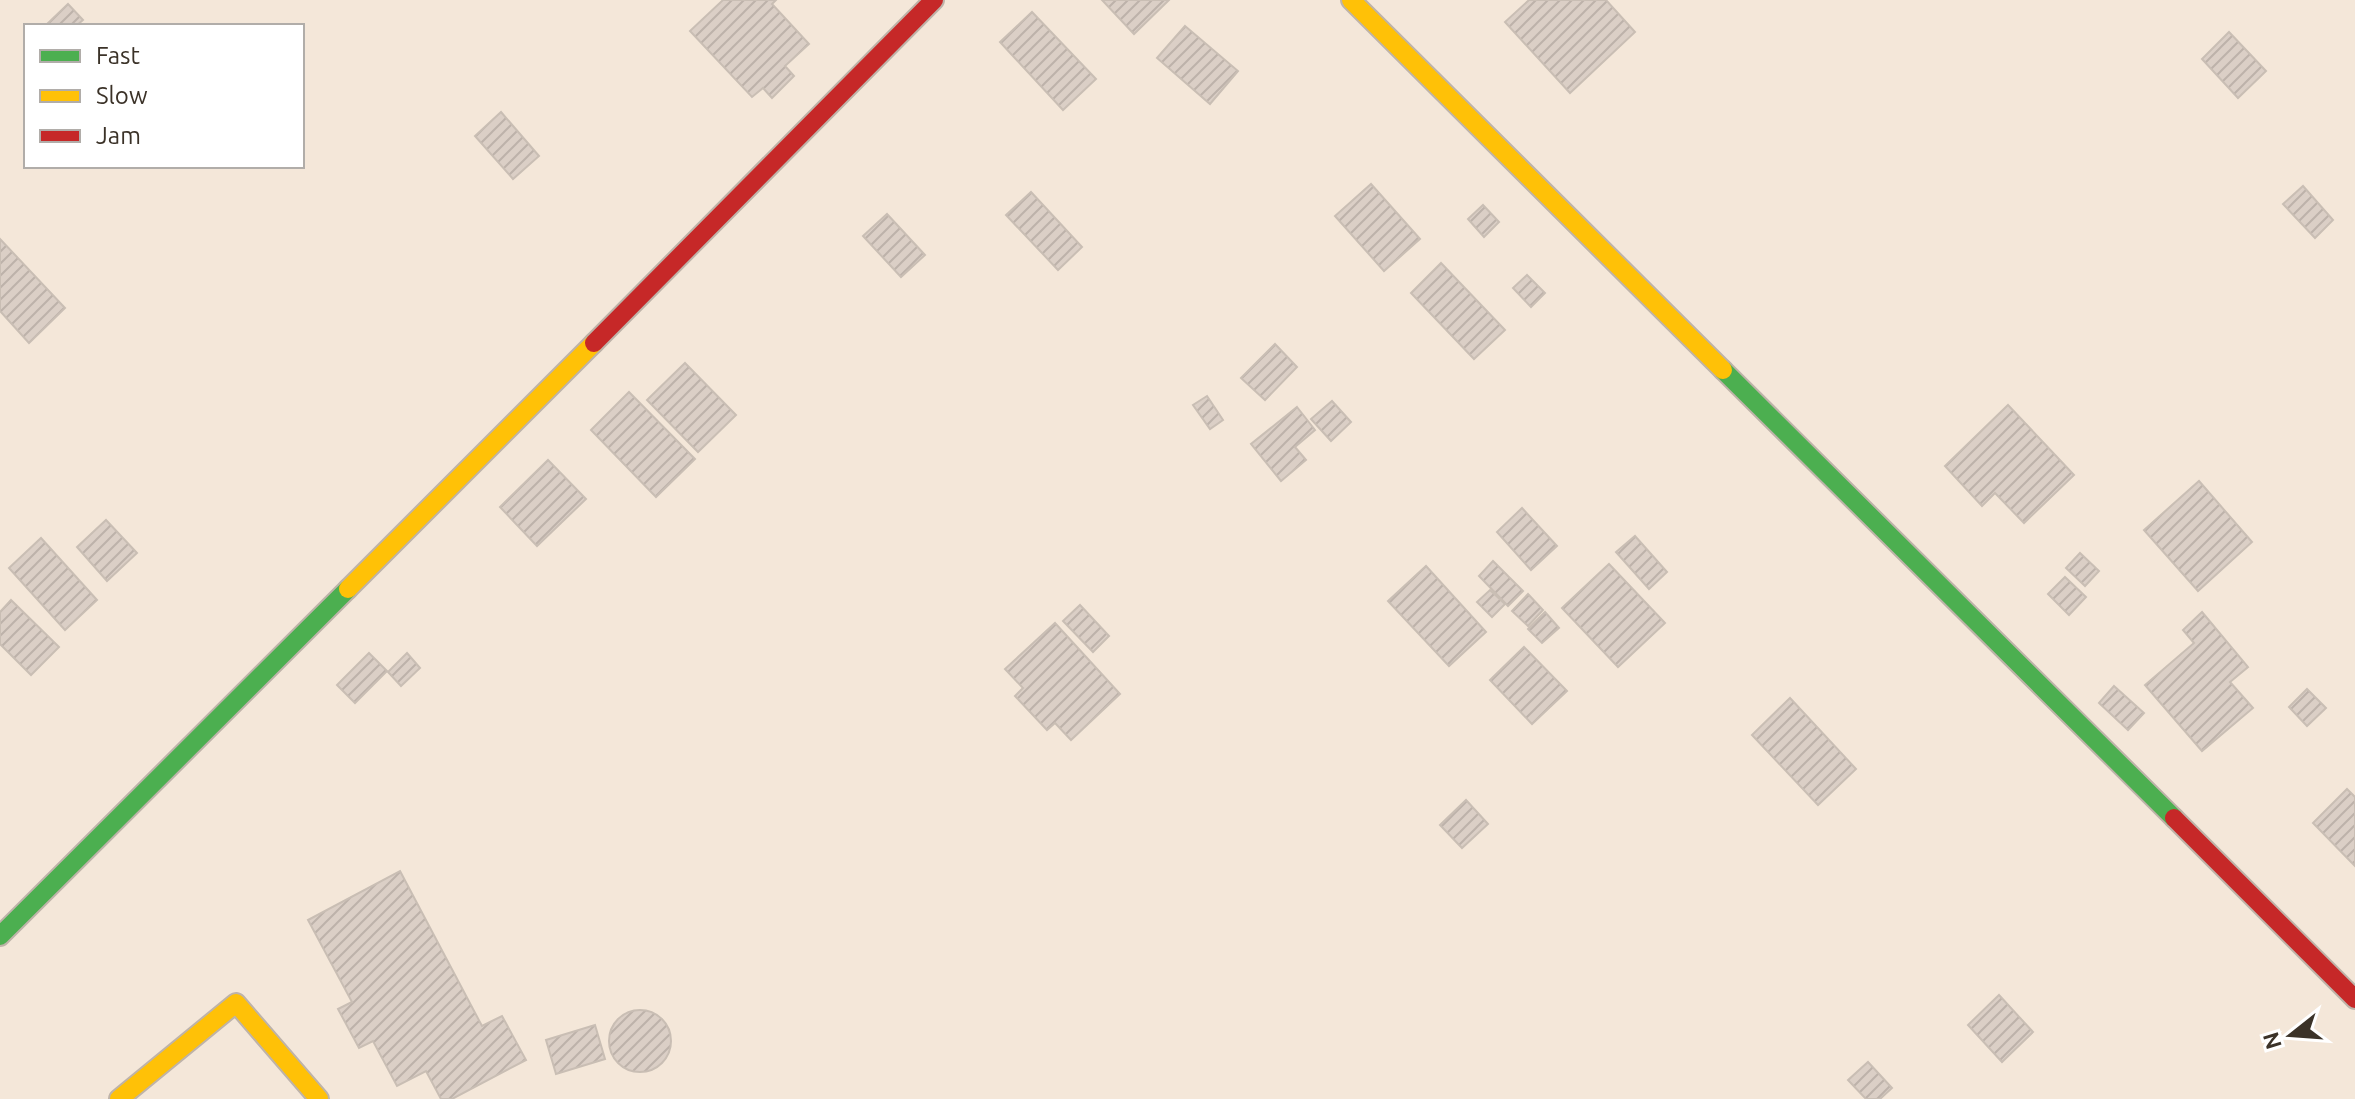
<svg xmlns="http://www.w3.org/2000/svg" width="2355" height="1099" font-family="Ubuntu,sans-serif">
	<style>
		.building { fill: url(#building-hatch); stroke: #c9beb4; stroke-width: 2 }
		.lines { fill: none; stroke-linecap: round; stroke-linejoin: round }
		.fast-casing { stroke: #beb3a9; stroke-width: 22 }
		.slow-casing { stroke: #beb3a9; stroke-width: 22 }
		.jam-casing { stroke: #beb3a9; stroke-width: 22 }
		.fast { stroke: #4caf50; stroke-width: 18 }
		.slow { stroke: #ffc107; stroke-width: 18 }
		.jam { stroke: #c62828; stroke-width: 18 }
	</style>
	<defs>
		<pattern id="building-hatch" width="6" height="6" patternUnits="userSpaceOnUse" patternTransform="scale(2)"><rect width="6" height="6" fill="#dbcfc6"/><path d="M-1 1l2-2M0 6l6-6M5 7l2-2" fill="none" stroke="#bdb2aa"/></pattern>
	</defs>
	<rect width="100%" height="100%" fill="#f4e7d9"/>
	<g class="building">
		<path d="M723,0H776L772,4L809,44L785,66L794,76L772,98L763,88L752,97L690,31Z"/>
		<path d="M1102,0H1169L1134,34Z"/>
		<path d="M1529,0H1606L1635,32L1570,93L1505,22Z"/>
		<path d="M68,4L83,20L76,26H45Z"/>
		<path d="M1032,12L1096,79L1063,110L1000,42Z"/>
		<path d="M1185,26L1238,71L1210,104L1157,58Z"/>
		<path d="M2229,32L2266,71L2238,98L2202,59Z"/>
		<path d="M501,112L539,156L513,179L475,136Z"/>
		<path d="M1371,184L1420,239L1384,271L1335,216Z"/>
		<path d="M2303,186L2333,220L2315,238L2283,204Z"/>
		<path d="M1031,192L1082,247L1058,270L1006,215Z"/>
		<path d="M1483,205L1499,222L1484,237L1468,219Z"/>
		<path d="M887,214L925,255L901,277L863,236Z"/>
		<path d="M0,239L65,308L29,343L0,311Z"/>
		<path d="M1441,263L1505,330L1474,359L1411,293Z"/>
		<path d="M1527,275L1545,293L1531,307L1513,288Z"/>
		<path d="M1275,344L1297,367L1265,400L1241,378Z"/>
		<path d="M685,363L736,415L698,452L647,400Z"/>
		<path d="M629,392L695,459L656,497L591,430Z"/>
		<path d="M1207,396L1223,420L1210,429L1193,405Z"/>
		<path d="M1332,401L1351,422L1331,441L1311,419Z"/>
		<path d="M2008,405L2074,475L2024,523L1995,493L1982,506L1945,466Z"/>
		<path d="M1297,407L1315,430L1295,447L1306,460L1281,481L1251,444Z"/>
		<path d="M548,460L586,499L537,546L500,507Z"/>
		<path d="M2199,481L2252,542L2198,591L2144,530Z"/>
		<path d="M1522,508L1557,546L1531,570L1497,532Z"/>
		<path d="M106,520L137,553L107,581L77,547Z"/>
		<path d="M1635,536L1667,572L1649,589L1616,552Z"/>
		<path d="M41,538L97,600L65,630L9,568Z"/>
		<path d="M2080,553L2099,571L2085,586L2066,568Z"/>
		<path d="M1493,561L1523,591L1508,606L1479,576Z"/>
		<path d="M1609,564L1665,623L1618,667L1562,608Z"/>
		<path d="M1426,566L1486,632L1449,666L1388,601Z"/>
		<path d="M2065,577L2086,597L2069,615L2048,594Z"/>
		<path d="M1490,590L1505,604L1492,617L1477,602Z"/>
		<path d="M1528,594L1543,610L1528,626L1512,611Z"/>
		<path d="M11,600L59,647L31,675L0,644V612Z"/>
		<path d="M1080,605L1109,636L1093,652L1063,621Z"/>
		<path d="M1545,612L1559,628L1542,643L1528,629Z"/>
		<path d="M2202,612L2248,667L2230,682L2253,708L2202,751L2145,685L2194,643L2183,630Z"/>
		<path d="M1055,623L1120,694L1071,740L1055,723L1047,730L1015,696L1023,688L1005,669Z"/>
		<path d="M1524,647L1567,691L1532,724L1490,680Z"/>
		<path d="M369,653L387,671L355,703L337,685Z"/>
		<path d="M407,653L420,668L401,686L388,672Z"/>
		<path d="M2114,686L2144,713L2128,730L2099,703Z"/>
		<path d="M2307,689L2326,708L2307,726L2289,707Z"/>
		<path d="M1790,698L1856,769L1818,805L1752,735Z"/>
		<path d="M2347,789L2355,797V866L2313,823Z"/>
		<path d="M1466,800L1488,824L1462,848L1440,825Z"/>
		<path d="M400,871L482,1026L502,1016L526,1060L452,1099H441L426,1071L397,1086L373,1041L359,1048L338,1009L352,1002L308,920Z"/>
		<path d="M1999,995L2033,1032L2002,1062L1968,1025Z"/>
		<circle cx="640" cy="1041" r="31"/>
		<path d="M595,1025L605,1059L556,1074L546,1040Z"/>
		<path d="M1868,1062L1892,1088L1880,1099H1866L1848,1080Z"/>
	</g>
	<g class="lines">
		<defs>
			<g id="fast">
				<path d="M1723,370L2174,818"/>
				<path d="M0,936L348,589"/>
			</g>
			<g id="slow">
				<path d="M1351,0L1723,370"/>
				<path d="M348,589L594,343"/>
				<path d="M119,1099L236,1003L319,1099"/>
			</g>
			<g id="jam">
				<path d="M594,343L934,0"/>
				<path d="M2174,818L2355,999"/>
			</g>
		</defs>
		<use href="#fast" class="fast-casing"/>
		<use href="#slow" class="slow-casing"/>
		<use href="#jam" class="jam-casing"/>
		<use href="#fast" class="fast"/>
		<use href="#slow" class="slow"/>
		<use href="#jam" class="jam"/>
	</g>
	<rect x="24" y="24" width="280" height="144" fill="#ffffff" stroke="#b1ada9" stroke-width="2"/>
	<rect x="40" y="50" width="40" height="12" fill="#4caf50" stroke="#b1ada9" stroke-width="2"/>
	<text x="96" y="64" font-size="24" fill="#3b3228">Fast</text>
	<rect x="40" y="90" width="40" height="12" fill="#ffc107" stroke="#b1ada9" stroke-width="2"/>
	<text x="96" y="104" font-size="24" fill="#3b3228">Slow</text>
	<rect x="40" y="130" width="40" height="12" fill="#c62828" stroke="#b1ada9" stroke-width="2"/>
	<text x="96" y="144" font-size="24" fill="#3b3228">Jam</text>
	<g transform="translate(2291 1035) rotate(253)" stroke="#ffffff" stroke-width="6" paint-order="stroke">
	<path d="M0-6L14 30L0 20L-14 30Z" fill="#3b3228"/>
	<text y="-12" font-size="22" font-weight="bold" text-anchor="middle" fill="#3b3228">N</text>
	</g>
</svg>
